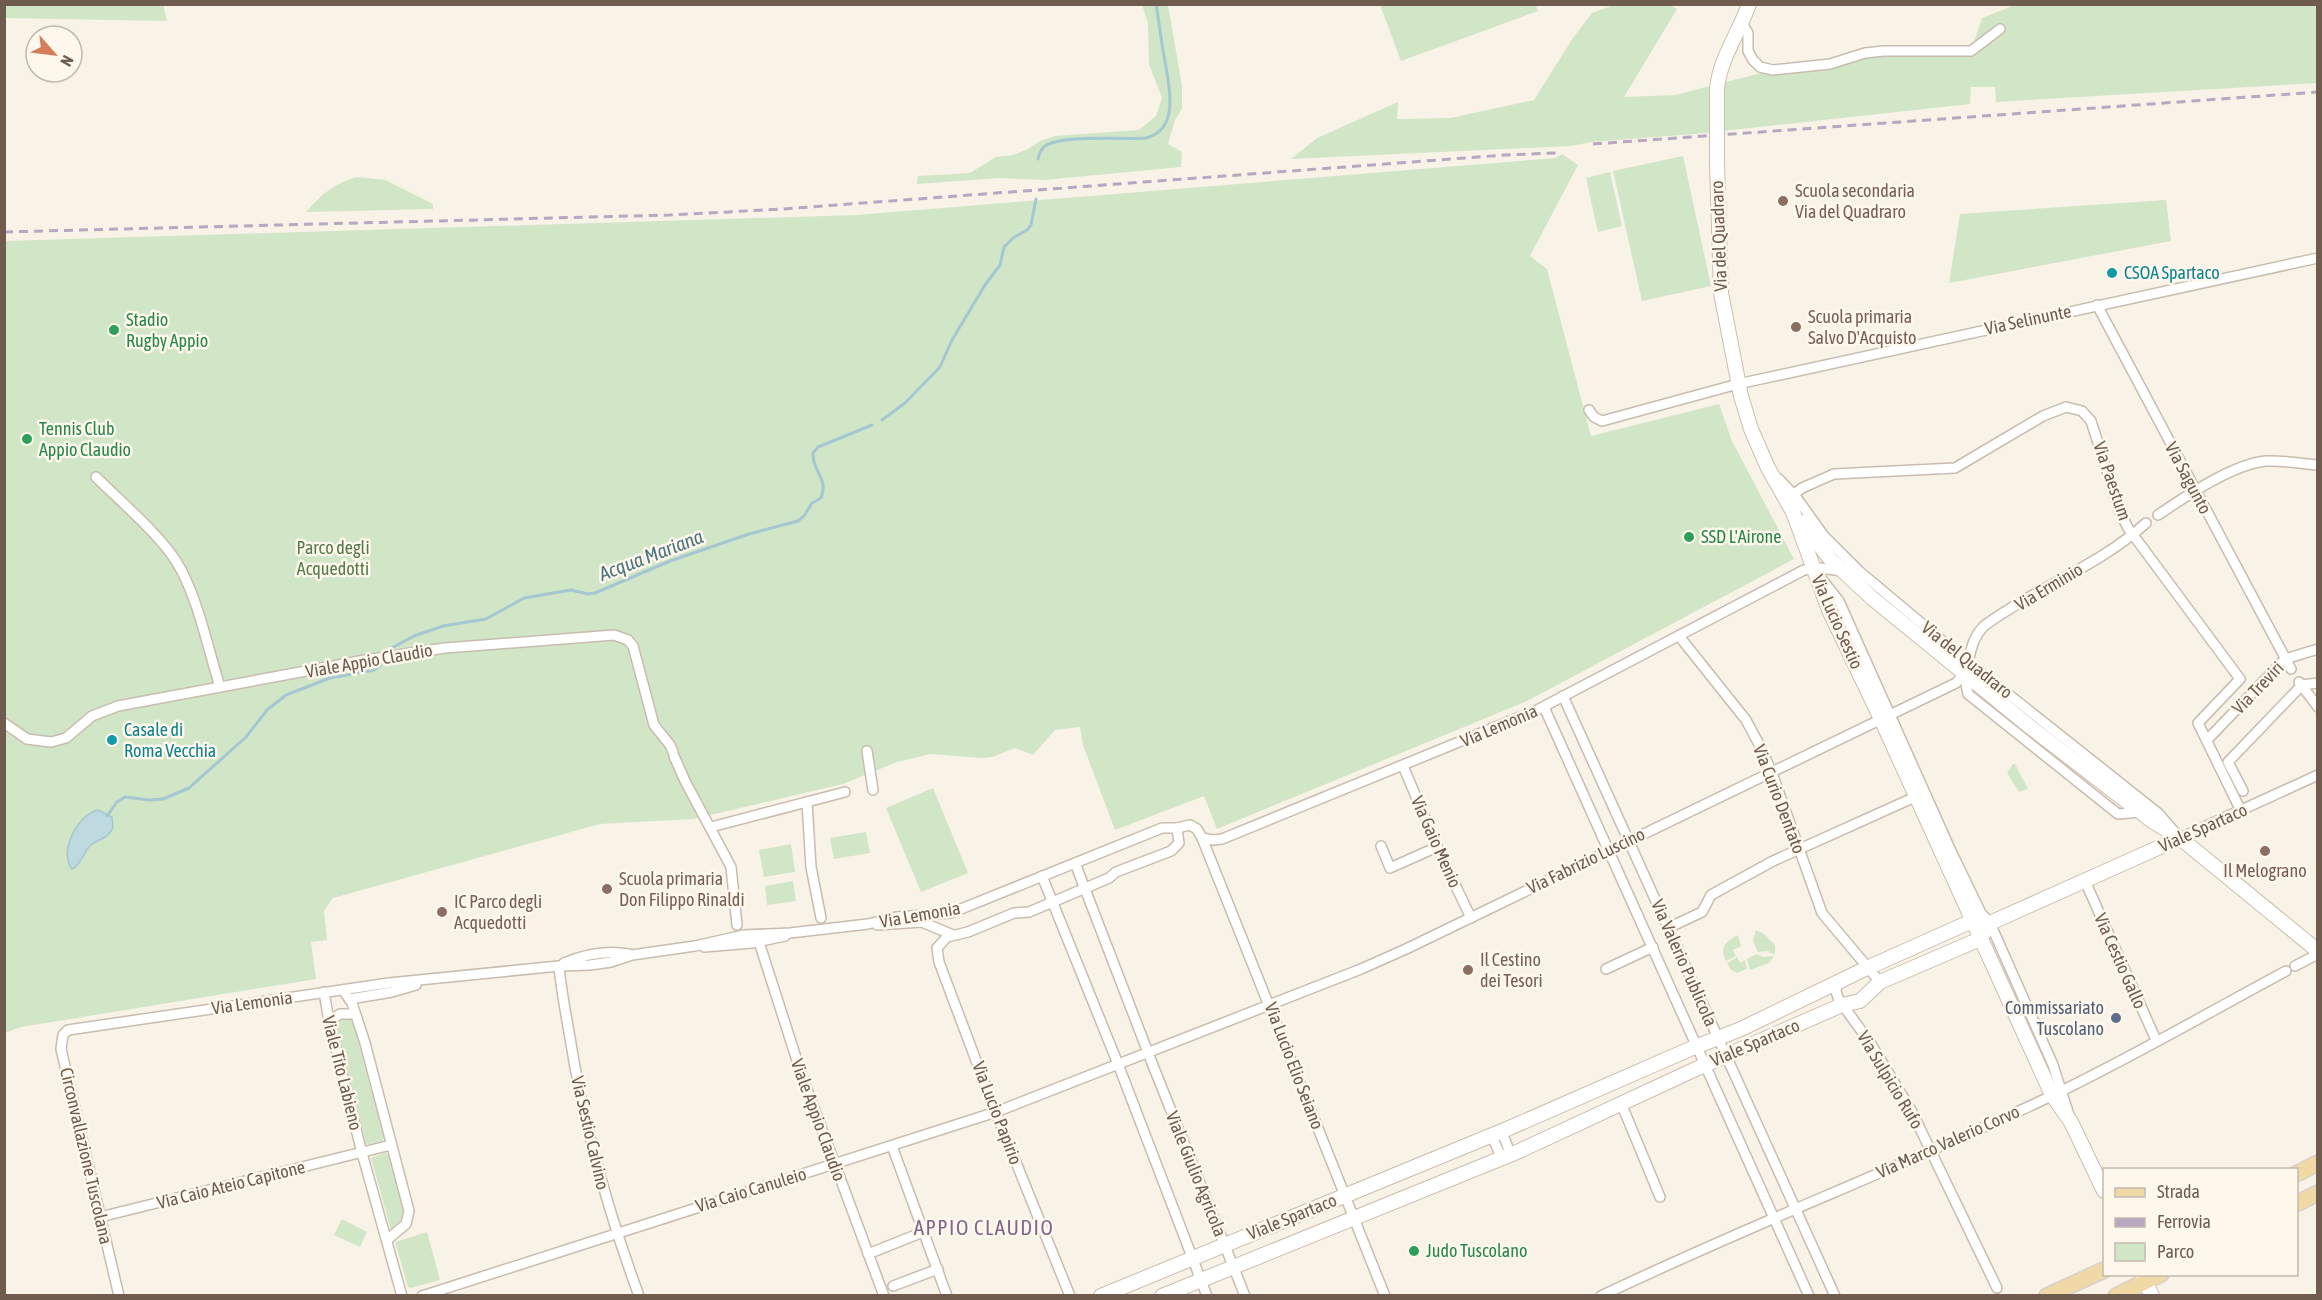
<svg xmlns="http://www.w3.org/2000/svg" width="2322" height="1300" font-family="'Asap Condensed',sans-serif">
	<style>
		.green { fill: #d1e5c7 }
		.water { fill: #bed9e0; stroke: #a5c7d1; stroke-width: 1.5 }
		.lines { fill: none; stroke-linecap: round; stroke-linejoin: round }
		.stream { stroke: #a5c7d1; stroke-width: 3 }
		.street-casing { stroke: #c9bcae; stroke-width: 12 }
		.secondary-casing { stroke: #ccbdad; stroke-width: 16 }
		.primary-casing { stroke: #d7d1ce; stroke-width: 18 }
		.street { stroke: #fff; stroke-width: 9 }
		.secondary { stroke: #fff; stroke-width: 14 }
		.primary { stroke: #f0d9a7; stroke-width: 15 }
		.rail { stroke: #b7a7c1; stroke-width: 3; stroke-dasharray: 9 6; stroke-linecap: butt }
		.secondary-bridge-casing { stroke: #ccbdad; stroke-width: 16; stroke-linecap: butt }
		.secondary-bridge { stroke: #fff; stroke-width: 14 }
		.education-dot { fill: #8d6e63; stroke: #fdf7ec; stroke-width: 2 }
		.culture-dot { fill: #0f9aa8; stroke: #fdf7ec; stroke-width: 2 }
		.leisure-dot { fill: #2e9e5b; stroke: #fdf7ec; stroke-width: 2 }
		.service-dot { fill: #5c6f8a; stroke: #fdf7ec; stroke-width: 2 }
		.labels { text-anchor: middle; stroke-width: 5; stroke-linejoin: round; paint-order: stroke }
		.education-label { font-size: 18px; fill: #785e54; stroke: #fdf7ec; text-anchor: start }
		.street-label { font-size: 18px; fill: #6f5c4f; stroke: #fdf7ec }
		.culture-label { font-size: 18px; fill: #0d838f; stroke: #fdf7ec; text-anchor: start }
		.leisure-label { font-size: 18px; fill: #27864d; stroke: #fdf7ec; text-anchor: start }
		.park-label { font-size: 18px; fill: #557a4b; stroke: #fdf7ec }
		.service-label { font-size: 18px; fill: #4e5e75; stroke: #fdf7ec; text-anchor: end }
		.water-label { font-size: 20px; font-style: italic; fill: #4c7480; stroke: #fdf7ec }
		.quarter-label { font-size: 21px; letter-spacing: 1.5px; fill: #81668c; stroke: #fdf7ec }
	</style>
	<rect width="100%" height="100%" fill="#f9f3e7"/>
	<g class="green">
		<path d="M163,4L167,21L5,18V5Z"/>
		<path d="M1142,5H1168L1182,86V109L1175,120L1168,144L1182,152L1181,167L1044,180L999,178L917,184L918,176L970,173L996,157L1013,155L1028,149L1040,141L1055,136L1139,130L1156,116L1162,98L1149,64L1148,23Z"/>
		<path d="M1536,5L1538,11L1401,61L1380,5Z"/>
		<path d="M1614,5H1670L1677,9L1624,97L1675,95L1773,70L1865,53L1971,51L1982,18L2015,5H2317V83L1996,102L1995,87H1971L1970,104L1695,134L1591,142L1571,146L1291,159L1317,138L1398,102L1397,119L1450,118L1534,100L1573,38L1592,13Z"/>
		<path d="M1562,154L1578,165L1530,256L1547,269L1591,436L1719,404L1732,441L1794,559L1527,701L1217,829L1204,796L1115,830L1083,745L1080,727L1055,730L1033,755L1015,748L992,757L982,758L931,754L897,762L843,784L693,819L600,824L333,898L324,911L327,940L311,942L316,979L21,1027L5,1033V241L857,215L1556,158Z"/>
		<path d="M1683,156L1711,286L1642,301L1613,171Z"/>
		<path d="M1610,172L1622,226L1598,232L1586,178Z"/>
		<path d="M357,177L385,180L433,204V209L306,212C322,194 333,184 357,177Z"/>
		<path d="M2166,200L2171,241L1949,283L1960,214Z"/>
		<path d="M2013,764H2015L2028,789L2019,792L2007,773Z"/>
		<path d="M933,788L968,873L921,892L886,808Z"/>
		<path d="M866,832L870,853L834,859L830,838Z"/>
		<path d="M791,844L795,872L764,877L759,850Z"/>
		<path d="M793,881L796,901L767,905L765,886Z"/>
		<path d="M1756,930L1764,934L1775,945V954L1769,953V951L1758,952L1753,941Z"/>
		<path d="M1738,935L1741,946L1733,950L1736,956L1726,961C1719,947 1726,941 1738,935Z"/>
		<path d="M1757,954L1763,957L1774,956L1769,963L1750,970L1747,959Z"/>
		<path d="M1737,957L1740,963L1745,960L1747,969L1737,973L1731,970L1727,963Z"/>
		<path d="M337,1018H352L384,1138L382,1141L369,1144L366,1143L335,1022Z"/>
		<path d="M385,1153L389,1155L405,1216L391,1230L371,1158Z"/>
		<path d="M342,1219L367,1232L360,1247L334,1235Z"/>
		<path d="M427,1232L440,1280L411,1288L408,1287L395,1242Z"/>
	</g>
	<path class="water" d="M98,810L112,817L113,828C106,841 98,838 90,846C83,853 81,865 72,869C58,852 78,814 98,810Z"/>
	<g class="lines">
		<g class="stream">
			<path d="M1038,159C1039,154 1041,149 1045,146C1062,134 1124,140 1146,138C1182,129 1168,81 1164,56C1161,39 1159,22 1156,4"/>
			<path d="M882,420L905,403L940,367L952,340L985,285L1000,265L1004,247L1013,238L1027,230L1031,225L1036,199"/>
			<path d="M386,653L388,650L414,636L443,626L486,619L524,598L571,590L588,594L595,593L670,561L749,534L798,521L804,516L812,503L821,498C829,478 812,472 813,453L818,447L872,425"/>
			<path d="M107,816L117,802L125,797L149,800L163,799L189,788L246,737L267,710L286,695L330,678L374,670L380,666L384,659"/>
		</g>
		<defs>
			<g id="street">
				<path d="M1742,23L1748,33V51L1753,60L1760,67L1773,70L1830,64L1865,53L1884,51H1971L2000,29"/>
				<path d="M2097,305L2291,669"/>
				<path d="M1589,410L1594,417L1602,421L1738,384L2318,258"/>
				<path d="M96,477C120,501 158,533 176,561C197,594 208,649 220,687"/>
				<path d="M1779,479L1796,497L1824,536L1859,571L1969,663L2158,813L2180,838L2318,775"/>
				<path d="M1787,500L1802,488L1834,474L1955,468L2043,416L2066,407L2082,411L2091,421L2120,512L2128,528L2240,679L2198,723L2241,811"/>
				<path d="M2158,515C2186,496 2233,464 2266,461C2283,460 2301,464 2318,465"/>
				<path d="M1820,577L1839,601L1951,851L1981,913L1990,923L2053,1065L2069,1115"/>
				<path d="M1679,636L1746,720L1761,748L1772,773L1822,913L1880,982"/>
				<path d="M1964,674L1968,694L2118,814L2140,812"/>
				<path d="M2299,682L2318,707"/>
				<path d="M1563,696L1835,1296"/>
				<path d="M1544,707L1809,1296"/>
				<path d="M4,723L27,739L51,742L66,738L92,716L118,706L365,660L445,648L614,635L628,640L633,646L654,725L670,745L673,752"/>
				<path d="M2207,740L2285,659L2318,649"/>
				<path d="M867,751L873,790"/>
				<path d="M674,756L685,781L731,867L737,925"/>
				<path d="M1403,766L1439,851L1471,918"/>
				<path d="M2243,791L2228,762L2302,685L2318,683"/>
				<path d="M807,802L811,867L821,918"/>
				<path d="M711,827L845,792"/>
				<path d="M1202,838L1213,840L1222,839L1537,710L1804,570L1820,568L1842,571L1852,564"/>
				<path d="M1381,846L1390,868L1437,847"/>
				<path d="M1075,863L1152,1063L1245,1296"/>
				<path d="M1042,876L1118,1064L1207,1296"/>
				<path d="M2085,881L2156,1040"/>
				<path d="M877,925L922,922L953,935"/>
				<path d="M1668,928L1702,912L1711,895L1773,861L1915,797"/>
				<path d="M759,942L801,1073L884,1296"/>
				<path d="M704,947L752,943L785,936"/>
				<path d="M564,963C585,954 607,950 629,954"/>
				<path d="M559,966C561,990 566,1014 570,1038C584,1127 608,1211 639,1296"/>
				<path d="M2295,966L2318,954"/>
				<path d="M1606,969L1653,947"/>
				<path d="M1837,983L1836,992L1839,1000L1871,1044L1911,1110L1997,1288"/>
				<path d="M343,990L352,1003L365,1043L409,1211L406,1224L387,1240"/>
				<path d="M324,992L329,1021L362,1153L402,1296"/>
				<path d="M350,999L392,992L416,985"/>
				<path d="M329,1021L340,1014H355"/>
				<path d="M1621,1103L1660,1197"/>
				<path d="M1502,1132L1510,1153"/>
				<path d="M1492,1136L1501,1157"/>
				<path d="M892,1146L947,1296"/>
				<path d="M100,1217L391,1145"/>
				<path d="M868,1254L923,1232"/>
				<path d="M893,1286L938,1269"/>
				<path d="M119,1296L61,1049L63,1035L68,1030L389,983L559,966L590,965L611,962L632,955L695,946L744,935L790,933L868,924L896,917L951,913L1162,828H1177L1190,825L1197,829L1202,838L1385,1296"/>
				<path d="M422,1296L996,1112L1361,969L1406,949L1956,683C1974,667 1965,645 1984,626C2035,588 2099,566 2146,523"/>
				<path d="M1070,1296L992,1103L939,962L937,948L947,937L968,932L1014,913L1029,912L1109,878L1116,872L1171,851L1179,843L1177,828"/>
				<path d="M1601,1296C1747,1226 1899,1168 2045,1099C2127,1060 2206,1014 2286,971"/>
			</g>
			<g id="secondary">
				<path d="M1717,89C1720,57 1739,34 1749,4"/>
				<path d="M1717,162L1721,293L1741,396L1751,429L1768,468L1793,512L1829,610L1881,719L2052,1095L2071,1122L2104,1191"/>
				<path d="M1801,522L1831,560L1872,598L2029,726L2152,821L2180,838L2318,951"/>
				<path d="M2142,1274L2152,1296"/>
				<path d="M1101,1296L1507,1129L1690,1049L1741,1029L1867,968L1972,921L1990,923L1999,919L2180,838"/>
				<path d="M1162,1296L1517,1152L1698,1068L1842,1005L1860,1001L1880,982L1980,939L1984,933"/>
			</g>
			<g id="primary">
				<path d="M2296,1174L2318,1163"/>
				<path d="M2296,1204L2318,1193"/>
				<path d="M2047,1296L2104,1270"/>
				<path d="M2116,1296L2161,1274"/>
			</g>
		</defs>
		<use href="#street" class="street-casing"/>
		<use href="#secondary" class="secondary-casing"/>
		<use href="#primary" class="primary-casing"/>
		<use href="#street" class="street"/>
		<use href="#secondary" class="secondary"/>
		<use href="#primary" class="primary"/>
		<g class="rail">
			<path d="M1593,144L2318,92"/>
			<path d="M4,232L670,215L783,209L1505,155L1556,153"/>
		</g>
		<defs>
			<path id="secondary-bridge" d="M1717,89V162"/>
		</defs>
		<use href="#secondary-bridge" class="secondary-bridge-casing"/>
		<use href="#secondary-bridge" class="secondary-bridge"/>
	</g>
	<g class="education-dot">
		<circle cx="1783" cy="201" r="6"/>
		<circle cx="1796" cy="327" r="6"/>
		<circle cx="2265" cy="851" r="6"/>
		<circle cx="607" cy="889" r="6"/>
		<circle cx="442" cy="912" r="6"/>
		<circle cx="1468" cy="970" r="6"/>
	</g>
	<g class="culture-dot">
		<circle cx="2112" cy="273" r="6"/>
		<circle cx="112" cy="740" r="6"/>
	</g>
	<g class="leisure-dot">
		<circle cx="114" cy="330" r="6"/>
		<circle cx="27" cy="439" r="6"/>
		<circle cx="1689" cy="537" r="6"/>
		<circle cx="1414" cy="1251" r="6"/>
	</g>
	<circle class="service-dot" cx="2116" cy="1018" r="6"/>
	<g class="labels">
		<g class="education-label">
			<text x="1795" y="197">Scuola secondaria<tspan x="1795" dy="21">Via del Quadraro</tspan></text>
			<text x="1808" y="323">Scuola primaria<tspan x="1808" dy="21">Salvo D'Acquisto</tspan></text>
			<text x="2265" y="877" text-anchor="middle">Il Melograno</text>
			<text x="619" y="885">Scuola primaria<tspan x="619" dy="21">Don Filippo Rinaldi</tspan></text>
			<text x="454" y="908">IC Parco degli<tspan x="454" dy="21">Acquedotti</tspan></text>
			<text x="1480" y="966">Il Cestino<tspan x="1480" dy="21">dei Tesori</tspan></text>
		</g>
		<g class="street-label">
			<text transform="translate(1719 236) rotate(-92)" y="6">Via del Quadraro</text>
			<text transform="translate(2028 320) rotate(-12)" y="6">Via Selinunte</text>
			<text transform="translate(2188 478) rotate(62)" y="6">Via Sagunto</text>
			<text transform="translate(2112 481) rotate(71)" y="6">Via Paestum</text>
			<text transform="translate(2049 587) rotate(-31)" y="6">Via Erminio</text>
			<text transform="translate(1837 622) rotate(66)" y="6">Via Lucio Sestio</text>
			<text transform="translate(1967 660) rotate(39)" y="6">Via del Quadraro</text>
			<text transform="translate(369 661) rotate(-10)" y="6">Viale Appio Claudio</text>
			<text transform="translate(2258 688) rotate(-46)" y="6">Via Treviri</text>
			<text transform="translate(1499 726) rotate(-23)" y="6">Via Lemonia</text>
			<text transform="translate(1779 799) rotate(69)" y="6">Via Curio Dentato</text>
			<text transform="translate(2203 828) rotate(-24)" y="6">Viale Spartaco</text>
			<text transform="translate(1436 842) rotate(66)" y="6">Via Gaio Menio</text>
			<text transform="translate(1586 861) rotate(-26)" y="6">Via Fabrizio Luscino</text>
			<text transform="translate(920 915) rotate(-10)" y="6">Via Lemonia</text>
			<text transform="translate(2120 961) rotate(66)" y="6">Via Cestio Gallo</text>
			<text transform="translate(1684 963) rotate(66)" y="6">Via Valerio Publicola</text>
			<text transform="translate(252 1003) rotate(-8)" y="6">Via Lemonia</text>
			<text transform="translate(1755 1043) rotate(-23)" y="6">Viale Spartaco</text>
			<text transform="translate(1294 1066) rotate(69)" y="6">Via Lucio Elio Seiano</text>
			<text transform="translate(342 1073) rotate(76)" y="6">Viale Tito Labieno</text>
			<text transform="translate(1890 1080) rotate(59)" y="6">Via Sulpicio Rufo</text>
			<text transform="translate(997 1113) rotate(69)" y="6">Via Lucio Papirio</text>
			<text transform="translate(818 1120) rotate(70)" y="6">Viale Appio Claudio</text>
			<text transform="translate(590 1133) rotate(77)" y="6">Via Sestio Calvino</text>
			<text transform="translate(1948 1142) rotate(-24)" y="6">Via Marco Valerio Corvo</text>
			<text transform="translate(86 1156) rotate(77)" y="6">Circonvallazione Tuscolana</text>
			<text transform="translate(1196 1174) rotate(68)" y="6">Viale Giulio Agricola</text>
			<text transform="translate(231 1185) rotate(-14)" y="6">Via Caio Ateio Capitone</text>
			<text transform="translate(751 1190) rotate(-17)" y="6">Via Caio Canuleio</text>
			<text transform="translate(1292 1217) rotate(-22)" y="6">Viale Spartaco</text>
		</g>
		<g class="culture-label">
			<text x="2124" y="279">CSOA Spartaco</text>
			<text x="124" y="736">Casale di<tspan x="124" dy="21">Roma Vecchia</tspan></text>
		</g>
		<g class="leisure-label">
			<text x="126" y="326">Stadio<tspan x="126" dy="21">Rugby Appio</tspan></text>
			<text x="39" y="435">Tennis Club<tspan x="39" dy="21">Appio Claudio</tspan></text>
			<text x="1701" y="543">SSD L'Airone</text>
			<text x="1426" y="1257">Judo Tuscolano</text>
		</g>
		<g class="park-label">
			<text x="333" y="554">Parco degli<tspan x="333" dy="21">Acquedotti</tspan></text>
		</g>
		<g class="service-label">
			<text x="2104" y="1014">Commissariato<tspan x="2104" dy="21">Tuscolano</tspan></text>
		</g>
		<g class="water-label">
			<text transform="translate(651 555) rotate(-21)" y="7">Acqua Mariana</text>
		</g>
		<g class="quarter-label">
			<text x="984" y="1235">APPIO CLAUDIO</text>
		</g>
	</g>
	<rect width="2322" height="1300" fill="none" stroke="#6f5c4f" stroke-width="12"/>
	<rect x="2103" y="1168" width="195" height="108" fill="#fdf7ec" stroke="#c4b9ad" stroke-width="1.5"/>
	<rect x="2115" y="1188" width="30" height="9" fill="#f0d9a7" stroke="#c4b9ad" stroke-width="1.5"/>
	<text x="2157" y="1198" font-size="18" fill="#6f5c4f">Strada</text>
	<rect x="2115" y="1218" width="30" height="9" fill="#b7a7c1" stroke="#c4b9ad" stroke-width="1.5"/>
	<text x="2157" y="1228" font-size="18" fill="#6f5c4f">Ferrovia</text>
	<rect x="2115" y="1243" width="30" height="18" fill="#d1e5c7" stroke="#c4b9ad" stroke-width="1.5"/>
	<text x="2157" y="1258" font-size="18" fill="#6f5c4f">Parco</text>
	<g transform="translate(54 54) rotate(118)"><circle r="28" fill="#fdf7ec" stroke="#c4b9ad" stroke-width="1.5"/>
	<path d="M0-4.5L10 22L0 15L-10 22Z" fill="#d47e5b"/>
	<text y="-9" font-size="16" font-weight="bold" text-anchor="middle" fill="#6f5c4f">N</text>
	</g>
</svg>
